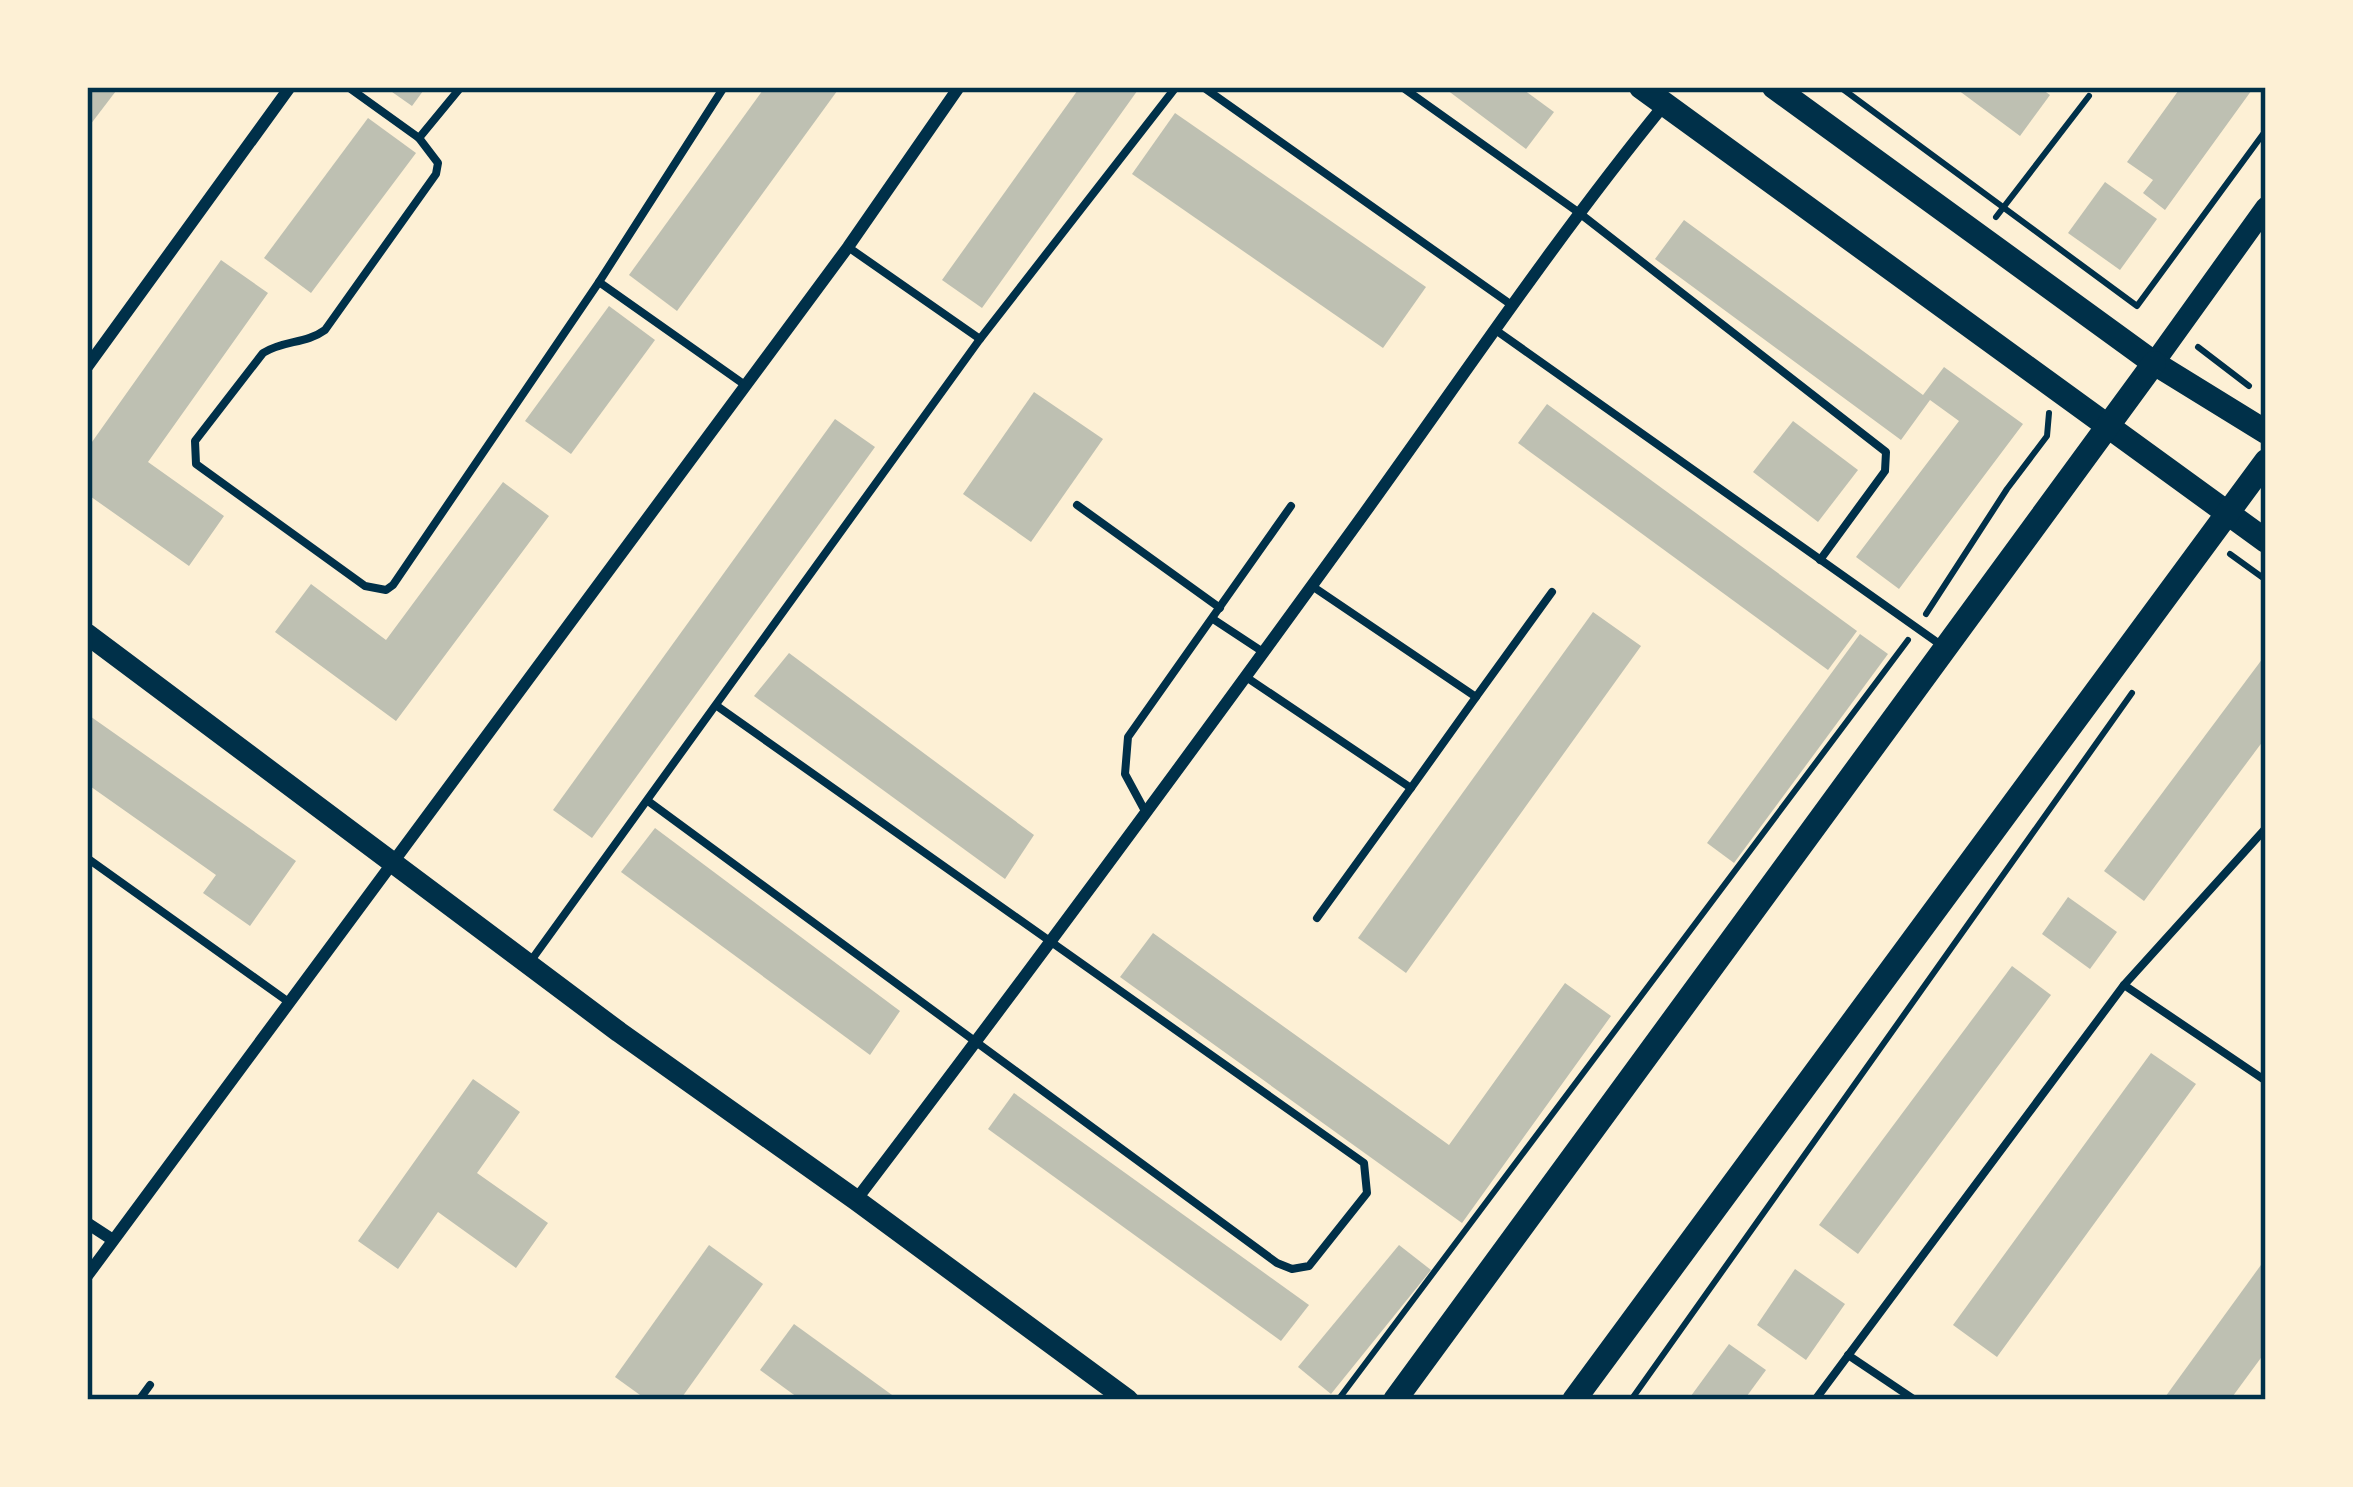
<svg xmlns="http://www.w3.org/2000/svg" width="2353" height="1487" font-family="Lato,sans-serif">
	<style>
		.building { fill: #bec0b2 }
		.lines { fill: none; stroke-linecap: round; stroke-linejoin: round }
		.path { stroke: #003049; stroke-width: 6 }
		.service { stroke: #003049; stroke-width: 8 }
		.minor { stroke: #003049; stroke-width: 12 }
		.secondary { stroke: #003049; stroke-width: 21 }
		.primary { stroke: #003049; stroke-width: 24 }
		.neatline { fill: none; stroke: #003049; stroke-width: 4.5 }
	</style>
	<rect width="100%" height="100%" fill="#fdf0d5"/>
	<g class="building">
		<path d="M87,87H119L87,129Z"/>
		<path d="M385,87H426L412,106Z"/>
		<path d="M765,87H840L677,311L629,275Z"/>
		<path d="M1080,87H1140L982,308L942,280Z"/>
		<path d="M1443,87H1520L1554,112L1526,149Z"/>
		<path d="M1954,87H2039L2050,95L2020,136Z"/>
		<path d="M2181,87H2254L2165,210L2143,193L2153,180L2127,162Z"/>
		<path d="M1175,113L1426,287L1383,348L1132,174Z"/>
		<path d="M368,118L416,153L311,293L264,258Z"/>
		<path d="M2105,182L2157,219L2120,270L2068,233Z"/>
		<path d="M1684,220L1923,395L1944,367L2023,424L1899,589L1856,557L1959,421L1930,400L1901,440L1655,259Z"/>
		<path d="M221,260L268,293L148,462L224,516L189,566L87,494V449Z"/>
		<path d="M609,306L655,340L571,454L525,421Z"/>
		<path d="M1034,392L1103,439L1031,542L963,494Z"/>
		<path d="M1547,404L1857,631L1828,670L1518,443Z"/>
		<path d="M835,419L875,447L592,838L553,810Z"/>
		<path d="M1793,421L1858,470L1818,522L1753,472Z"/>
		<path d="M503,482L549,516L396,721L275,632L311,584L386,640Z"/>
		<path d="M1593,612L1641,646L1406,973L1358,938Z"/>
		<path d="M1860,634L1888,654L1734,863L1707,843Z"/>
		<path d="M789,653L1034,835L1005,879L754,696Z"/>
		<path d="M2266,654V737L2144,901L2104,871Z"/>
		<path d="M87,714L296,861L250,926L203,893L216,875L87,784Z"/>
		<path d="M655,828L900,1011L870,1055L621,872Z"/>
		<path d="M2068,897L2117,932L2090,969L2042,934Z"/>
		<path d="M1153,933L1449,1145L1565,983L1611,1016L1462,1223L1120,977Z"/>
		<path d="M2012,966L2051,995L1858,1254L1819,1225Z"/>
		<path d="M2151,1053L2196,1084L1997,1357L1953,1325Z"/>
		<path d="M473,1079L520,1112L477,1173L548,1223L516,1268L438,1212L398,1269L358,1241Z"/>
		<path d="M1014,1093L1309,1305L1281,1341L988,1129Z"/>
		<path d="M709,1245L763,1284L680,1400H647L615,1377Z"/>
		<path d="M1399,1245L1431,1270L1331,1394L1298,1367Z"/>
		<path d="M2266,1258V1351L2230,1400H2163Z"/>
		<path d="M1795,1269L1845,1304L1806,1360L1757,1325Z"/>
		<path d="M794,1324L899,1400H801L760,1370Z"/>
		<path d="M1729,1344L1766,1370L1744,1400H1688Z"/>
	</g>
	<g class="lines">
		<g class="path">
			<path d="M1840,87L2137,306L2266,130"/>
			<path d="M1996,217L2089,96"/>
			<path d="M2198,347L2249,386"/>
			<path d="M2230,554L2266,580"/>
			<path d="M1926,614L2007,489L2047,436L2049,413"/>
			<path d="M1338,1400L1908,640"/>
			<path d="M1631,1400L2132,693"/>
		</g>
		<g class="service">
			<path d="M348,87L419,138L461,87"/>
			<path d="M724,87L599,282L745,385"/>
			<path d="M1203,87L1513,306"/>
			<path d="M1402,87L1578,212L1886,452L1885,471L1820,560"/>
			<path d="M419,138L438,163L436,174L325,330C306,344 283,340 263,353L195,441L196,464L365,586L386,590L393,585L599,282"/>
			<path d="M848,247L980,339"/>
			<path d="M1497,331L1941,645"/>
			<path d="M1077,505L1220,608"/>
			<path d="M1213,619L1263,652"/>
			<path d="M1246,677L1411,788L1476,697L1312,586"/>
			<path d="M1476,697L1552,592"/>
			<path d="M648,801L1277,1263L1292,1269L1309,1266L1367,1193L1364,1163L717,706"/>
			<path d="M1145,811L1125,774L1128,737L1291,506"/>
			<path d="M87,858L290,1003"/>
			<path d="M1317,918L1411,788"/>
			<path d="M530,962L980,339L1176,87"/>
			<path d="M2124,985L2266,828"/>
			<path d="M1848,1355L1915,1400"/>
			<path d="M139,1400L150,1385"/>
			<path d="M1815,1400L2124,985L2266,1081"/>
		</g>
		<g class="minor">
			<path d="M87,367L290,87"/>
			<path d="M856,1200C1025,978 1190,754 1353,529C1456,387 1553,241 1664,105"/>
			<path d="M87,1223L113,1240"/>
			<path d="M87,1276L848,247L959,87"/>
		</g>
		<g class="secondary">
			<path d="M2154,363L2266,207"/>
			<path d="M87,634L619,1032L856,1200L1128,1400"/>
		</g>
		<g class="primary">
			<path d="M1641,87L2266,541"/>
			<path d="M1774,87L2154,363L2266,432"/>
			<path d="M1395,1400L2154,363"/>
			<path d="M1574,1400L2266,461"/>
		</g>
	</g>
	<rect width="2353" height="1487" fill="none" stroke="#fdf0d5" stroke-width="180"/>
	<rect x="90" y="90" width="2173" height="1307" class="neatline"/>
</svg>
